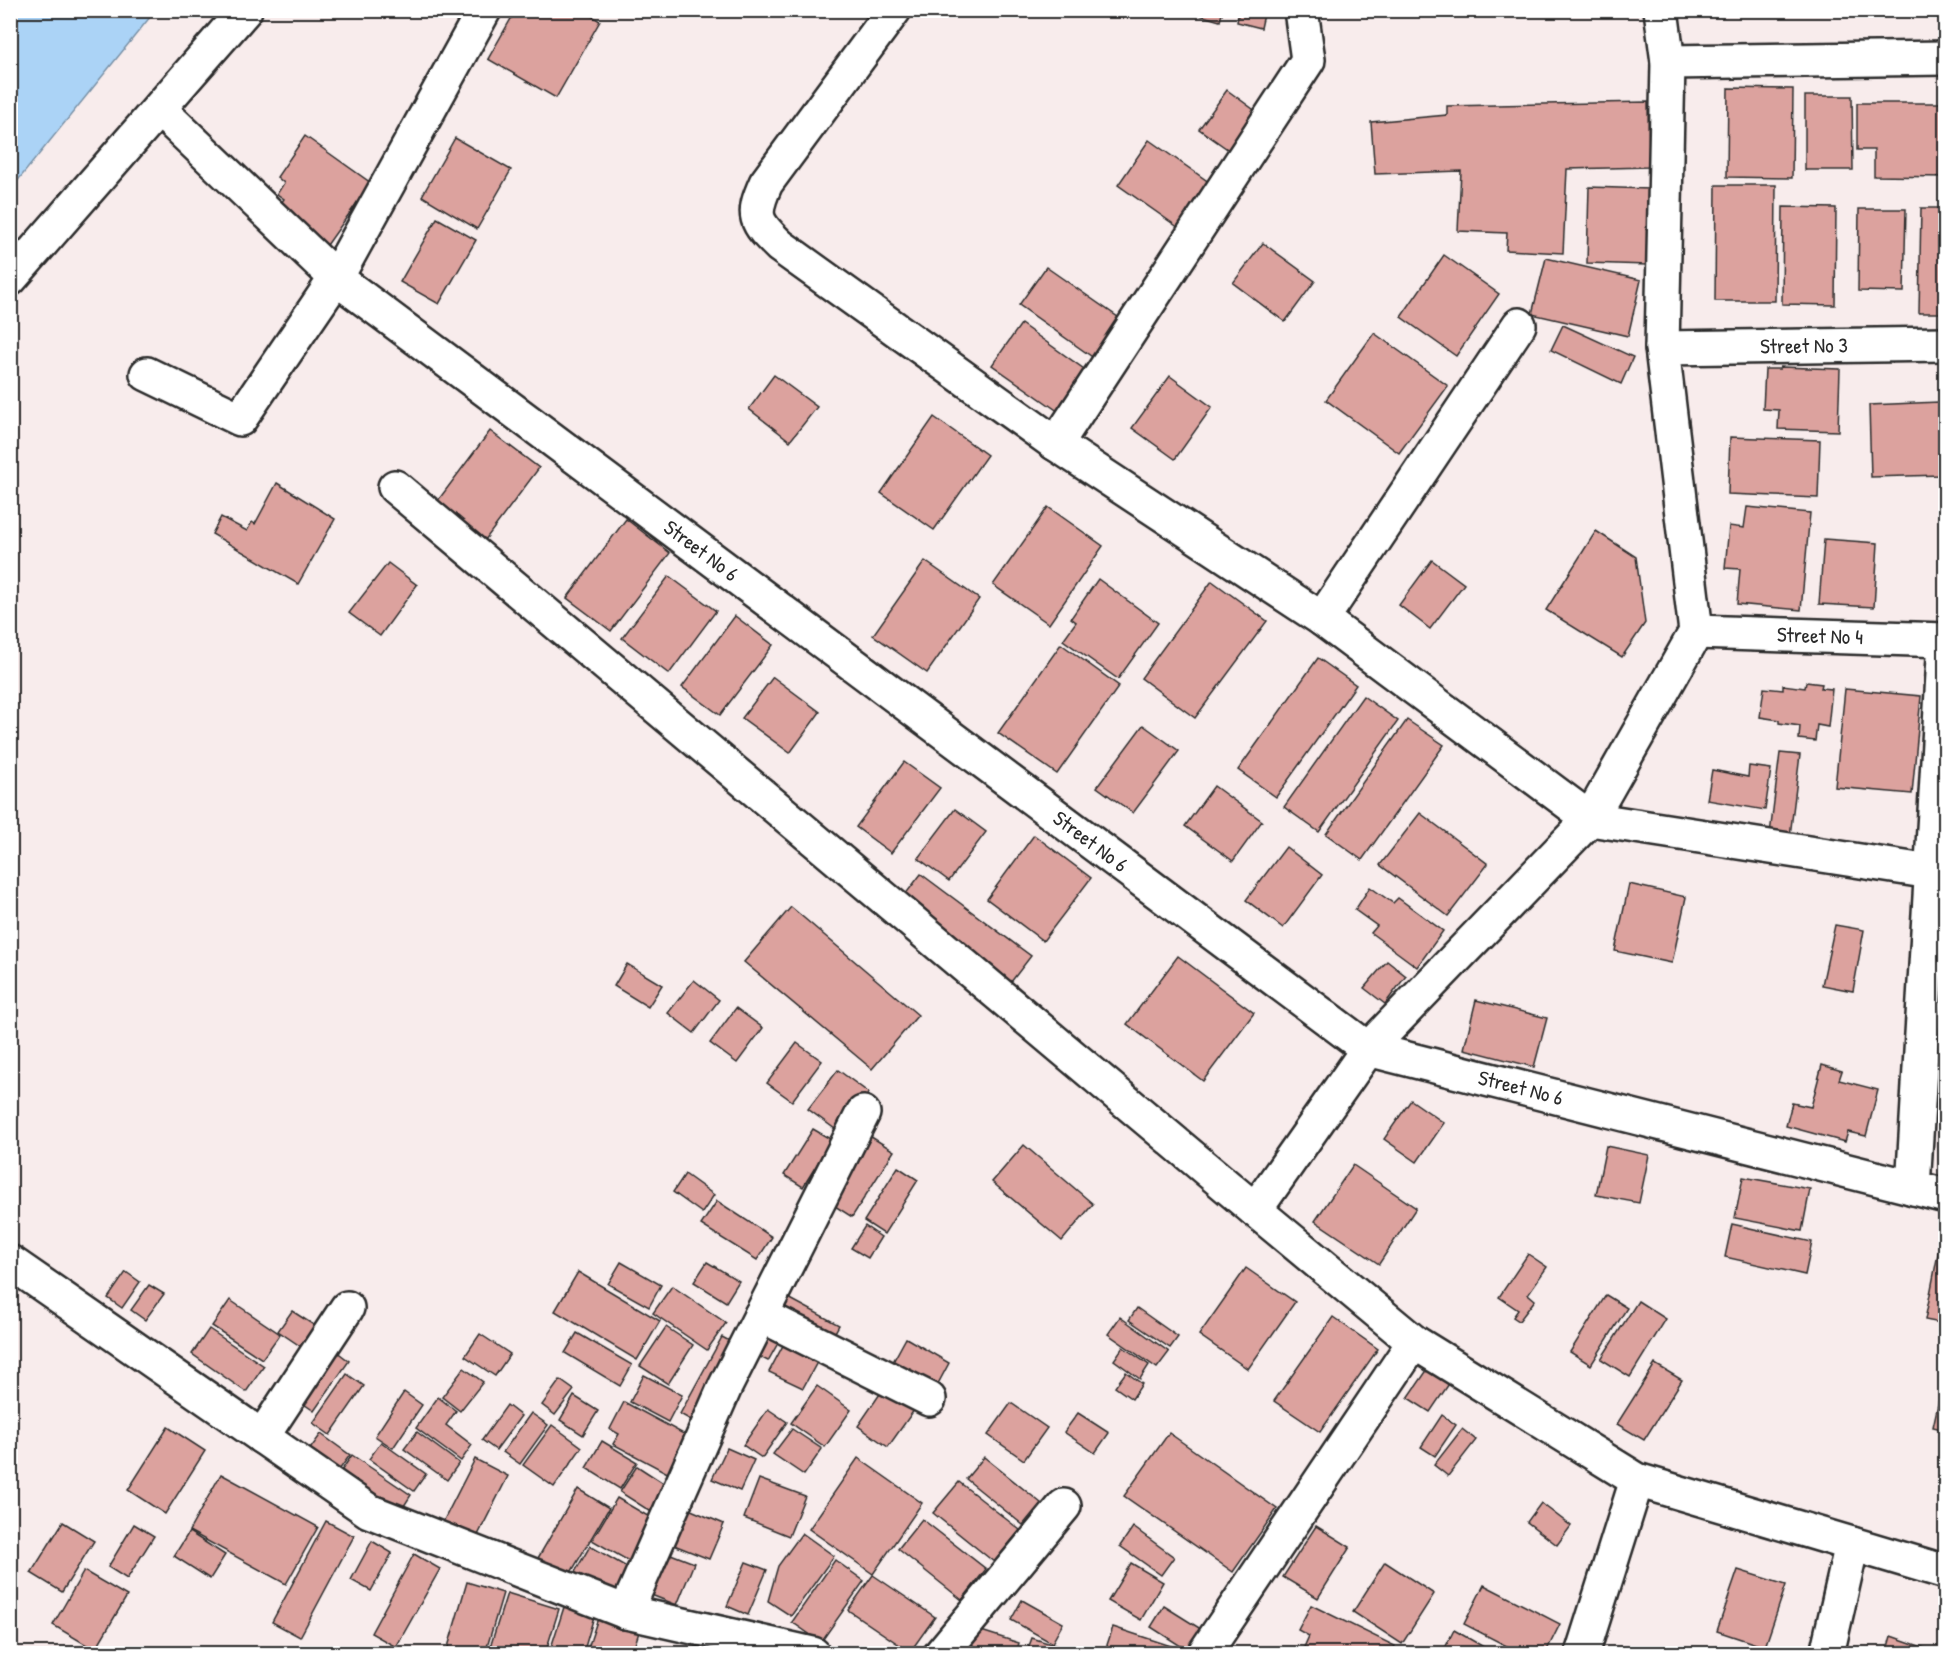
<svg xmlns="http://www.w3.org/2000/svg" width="1956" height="1664" font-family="'Patrick Hand',sans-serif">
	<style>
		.water { fill: #abd3f6; stroke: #7890a5; stroke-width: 1.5 }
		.building { fill: #dca29e; stroke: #2b2b2b; stroke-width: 1.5 }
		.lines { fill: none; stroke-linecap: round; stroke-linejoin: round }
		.minor-casing { stroke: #2b2b2b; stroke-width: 38 }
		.minor { stroke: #fff; stroke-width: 33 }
		.labels { text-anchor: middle; stroke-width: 4.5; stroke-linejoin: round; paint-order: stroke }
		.street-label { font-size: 21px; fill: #2b2b2b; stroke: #fff }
	</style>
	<rect width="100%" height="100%" fill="#f8ecec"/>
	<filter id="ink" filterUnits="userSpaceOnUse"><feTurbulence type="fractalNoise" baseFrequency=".0167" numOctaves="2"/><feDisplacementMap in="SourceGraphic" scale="12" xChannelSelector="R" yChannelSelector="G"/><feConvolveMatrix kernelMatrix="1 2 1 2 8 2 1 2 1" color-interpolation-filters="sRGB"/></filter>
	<g filter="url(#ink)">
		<path class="water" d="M11,10L155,11L11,189L10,11Z"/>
		<g class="building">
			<path d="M516,10H582L600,21L556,98L488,59Z"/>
			<path d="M1197,10H1223L1220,21L1196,14Z"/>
			<path d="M1239,10H1265L1261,28L1237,22Z"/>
			<path d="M1425,10H1450L1426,15Z"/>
			<path d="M1728,88L1793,89L1792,178L1727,177Z"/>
			<path d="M1227,90L1261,115L1233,153L1199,129Z"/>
			<path d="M1805,96H1852L1853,170H1805Z"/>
			<path d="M1648,102L1649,167L1567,169L1563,253L1506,250L1507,233L1458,231L1461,171L1375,174L1371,122L1447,115V106Z"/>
			<path d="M1857,103H1946V177L1874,176V150H1857Z"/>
			<path d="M305,136L371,183L325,248L274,213L284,199L277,194L284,183L277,177Z"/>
			<path d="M455,138L511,170L477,229L422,196Z"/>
			<path d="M1149,140L1213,185L1182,230L1118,185Z"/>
			<path d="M1716,185H1776L1775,301H1715Z"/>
			<path d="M1589,187L1649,189L1647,265L1587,263Z"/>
			<path d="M1783,207L1836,208L1835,305L1782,304Z"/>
			<path d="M1921,208H1946V313H1919Z"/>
			<path d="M1859,209H1906L1904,292L1858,291Z"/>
			<path d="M437,218L476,240L439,304L400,282Z"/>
			<path d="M1263,243L1315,281L1285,322L1233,283Z"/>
			<path d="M1444,255L1499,294L1456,356L1401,317Z"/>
			<path d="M1546,258L1641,280L1628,336L1532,314Z"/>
			<path d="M1046,267L1125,322L1098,361L1019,305Z"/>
			<path d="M1021,324L1091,374L1062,414L992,365Z"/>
			<path d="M1563,325L1633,357L1621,384L1551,350Z"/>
			<path d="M1374,333L1448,386L1399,453L1326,400Z"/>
			<path d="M1780,367L1840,369L1838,431L1778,429L1779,410L1763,409L1765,369H1780Z"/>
			<path d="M774,375L817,407L790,441L749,409Z"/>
			<path d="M1170,376L1212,407L1175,459L1132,428Z"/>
			<path d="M1939,402L1941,475L1871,477L1869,405Z"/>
			<path d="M934,417L987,455L934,530L881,493Z"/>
			<path d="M490,431L539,468L485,540L436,503Z"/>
			<path d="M1730,437L1820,440L1818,498L1728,494Z"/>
			<path d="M277,483L335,519L298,584L212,534L221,517L247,531L252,522L255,524Z"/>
			<path d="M1048,507L1103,546L1049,624L993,585Z"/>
			<path d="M1747,507L1810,513L1801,610L1737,604L1740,569L1725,568L1729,526L1744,528Z"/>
			<path d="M626,519L670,553L611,631L567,598Z"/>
			<path d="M1596,531L1636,557L1645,623L1622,657L1546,610Z"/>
			<path d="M1824,539L1878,543L1874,607L1819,604Z"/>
			<path d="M1432,560L1464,584L1430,629L1399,605Z"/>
			<path d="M925,561L979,599L927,673L873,635Z"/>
			<path d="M388,563L417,585L380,636L349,613Z"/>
			<path d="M669,576L716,611L669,674L622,638Z"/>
			<path d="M1098,579L1158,623L1118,679L1063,640L1076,622L1071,618Z"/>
			<path d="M1212,581L1267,621L1195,718L1141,678Z"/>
			<path d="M735,616L773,645L720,715L682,687Z"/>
			<path d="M1061,644L1119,686L1057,774L998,733Z"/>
			<path d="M1318,658L1356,685L1276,797L1238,770Z"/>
			<path d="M773,677L820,712L790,753L742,718Z"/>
			<path d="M1806,682L1822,684L1821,688L1832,689L1828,727L1817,725L1815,741L1799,739L1800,726L1779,723V720L1760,717L1764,688L1783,690V685L1805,688Z"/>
			<path d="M1845,689L1921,696L1912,794L1835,787Z"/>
			<path d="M1363,696L1398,721L1319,832L1284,807Z"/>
			<path d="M1407,720L1444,745L1362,860L1326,834Z"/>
			<path d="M1143,725L1179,751L1133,813L1097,787Z"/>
			<path d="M1780,753L1800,755L1790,836L1770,834Z"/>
			<path d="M904,762L940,788L891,853L856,827Z"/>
			<path d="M1749,766L1771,769L1765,810L1707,800L1712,770L1748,777Z"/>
			<path d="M1214,786L1262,821L1233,861L1185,826Z"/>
			<path d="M955,809L986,832L949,881L918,858Z"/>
			<path d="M1420,813L1488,864L1448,916L1380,865Z"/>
			<path d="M1034,835L1091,878L1043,941L987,899Z"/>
			<path d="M1286,847L1322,875L1283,928L1246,900Z"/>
			<path d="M921,874L1031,956L1011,982L901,900Z"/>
			<path d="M1629,884L1686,897L1672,963L1615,951Z"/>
			<path d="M1370,887L1393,903L1398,898L1443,931L1417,967L1371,933L1377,926L1355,910Z"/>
			<path d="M791,907L918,1015L872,1069L744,962Z"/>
			<path d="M1835,925L1864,930L1853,991L1822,985Z"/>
			<path d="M1178,956L1254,1013L1203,1081L1127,1024Z"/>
			<path d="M1387,961L1406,976L1385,1004L1364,988Z"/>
			<path d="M627,964L662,985L648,1007L614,986Z"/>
			<path d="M694,980L719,1000L694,1033L668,1013Z"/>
			<path d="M1476,1000L1547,1018L1534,1067L1464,1049Z"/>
			<path d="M736,1008L763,1028L737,1063L710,1043Z"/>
			<path d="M797,1043L822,1061L792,1101L767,1083Z"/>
			<path d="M1822,1065L1842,1071L1839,1080L1878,1090L1866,1136L1848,1132L1845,1142L1786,1126L1792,1103L1811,1107Z"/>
			<path d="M838,1070L869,1093L839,1132L808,1109Z"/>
			<path d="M1411,1100L1444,1123L1417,1162L1384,1139Z"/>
			<path d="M813,1129L832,1140L803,1187L784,1175Z"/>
			<path d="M868,1135L894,1151L852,1217L827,1201Z"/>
			<path d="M1024,1145L1093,1204L1062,1241L992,1182Z"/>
			<path d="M1606,1146L1649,1155L1639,1203L1596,1195Z"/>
			<path d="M1353,1165L1416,1208L1379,1264L1315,1221Z"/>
			<path d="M898,1167L918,1180L884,1234L864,1221Z"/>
			<path d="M685,1174L714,1195L702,1213L673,1192Z"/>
			<path d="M1743,1177L1810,1189L1802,1231L1735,1218Z"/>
			<path d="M717,1201L772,1237L757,1260L701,1225Z"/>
			<path d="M1732,1224L1812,1242L1805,1275L1725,1257Z"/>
			<path d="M865,1226L881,1237L868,1258L851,1248Z"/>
			<path d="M1943,1228L1946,1229V1324L1925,1320Z"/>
			<path d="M1528,1254L1547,1267L1528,1294L1535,1300L1519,1321L1513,1317L1518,1310L1499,1297Z"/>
			<path d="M621,1262L661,1285L649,1307L608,1284Z"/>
			<path d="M707,1262L739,1281L726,1302L694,1282Z"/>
			<path d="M1246,1268L1295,1302L1248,1369L1199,1335Z"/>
			<path d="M126,1272L140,1282L122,1308L108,1298Z"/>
			<path d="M578,1272L660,1321L637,1360L555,1311Z"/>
			<path d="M149,1285L164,1294L145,1320L131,1310Z"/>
			<path d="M672,1286L726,1323L707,1350L653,1313Z"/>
			<path d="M783,1295L839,1325L828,1345L772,1315Z"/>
			<path d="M1606,1295L1627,1308L1591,1365L1570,1352Z"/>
			<path d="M230,1300L280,1334L262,1359L212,1326Z"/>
			<path d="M1638,1301L1666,1319L1630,1377L1601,1359Z"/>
			<path d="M1137,1308L1178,1337L1170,1348L1129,1320Z"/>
			<path d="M292,1311L320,1329L306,1350L278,1331Z"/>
			<path d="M1120,1317L1169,1352L1157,1368L1108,1334Z"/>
			<path d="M1333,1317L1378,1349L1320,1432L1274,1401Z"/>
			<path d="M666,1327L693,1345L668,1384L640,1366Z"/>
			<path d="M767,1328L782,1336L768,1361L752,1353Z"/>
			<path d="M209,1329L264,1366L246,1392L192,1354Z"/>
			<path d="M577,1333L632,1365L620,1386L565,1353Z"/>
			<path d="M480,1334L510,1354L495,1376L465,1356Z"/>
			<path d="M788,1336L822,1353L803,1388L769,1372Z"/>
			<path d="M722,1337L741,1347L698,1424L680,1414Z"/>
			<path d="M906,1338L949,1363L932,1395L888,1371Z"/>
			<path d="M1123,1347L1149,1365L1140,1379L1114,1360Z"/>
			<path d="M336,1351L349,1361L314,1411L301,1402Z"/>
			<path d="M1432,1363L1453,1378L1430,1412L1408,1398Z"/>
			<path d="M1655,1364L1682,1380L1644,1440L1617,1424Z"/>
			<path d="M464,1368L483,1382L460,1411L442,1397Z"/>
			<path d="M1946,1368V1430L1933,1427Z"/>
			<path d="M1126,1372L1142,1384L1132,1399L1115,1387Z"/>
			<path d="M347,1374L364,1386L330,1435L313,1423Z"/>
			<path d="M644,1375L682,1395L668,1422L630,1402Z"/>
			<path d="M560,1380L574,1390L555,1415L542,1405Z"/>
			<path d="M886,1385L917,1406L888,1447L858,1426Z"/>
			<path d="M817,1386L851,1410L825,1447L791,1423Z"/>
			<path d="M404,1392L422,1405L393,1448L375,1436Z"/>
			<path d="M574,1396L598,1411L583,1435L560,1420Z"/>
			<path d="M438,1397L456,1411L446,1425L472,1445L461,1461L416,1428Z"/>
			<path d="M624,1402L693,1439L673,1476L613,1444L619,1434L610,1429Z"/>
			<path d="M1011,1403L1047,1428L1024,1460L988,1435Z"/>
			<path d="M507,1405L521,1416L496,1450L482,1440Z"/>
			<path d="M768,1409L787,1422L762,1458L743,1445Z"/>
			<path d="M531,1413L548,1425L520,1464L503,1452Z"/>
			<path d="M1078,1413L1109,1433L1095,1453L1064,1432Z"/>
			<path d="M1442,1415L1456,1425L1435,1456L1421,1447Z"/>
			<path d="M552,1425L582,1447L554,1487L523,1465Z"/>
			<path d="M168,1427L205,1451L165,1514L128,1490Z"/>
			<path d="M792,1429L822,1449L804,1475L773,1454Z"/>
			<path d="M1462,1429L1476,1440L1448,1476L1434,1465Z"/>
			<path d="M417,1432L459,1463L447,1480L404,1449Z"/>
			<path d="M1169,1433L1277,1509L1233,1572L1124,1496Z"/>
			<path d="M321,1434L350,1455L334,1477L305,1456Z"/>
			<path d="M602,1441L637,1462L620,1489L586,1468Z"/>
			<path d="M381,1442L426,1474L414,1491L369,1459Z"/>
			<path d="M727,1448L754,1460L740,1491L712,1479Z"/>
			<path d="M352,1455L411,1495L397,1517L337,1477Z"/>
			<path d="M984,1457L1041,1503L1023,1525L966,1479Z"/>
			<path d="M858,1458L922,1503L873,1574L809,1529Z"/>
			<path d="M475,1459L508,1476L475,1541L442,1524Z"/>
			<path d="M637,1466L674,1490L656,1515L620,1492Z"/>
			<path d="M221,1474L318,1527L286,1584L189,1531Z"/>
			<path d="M759,1479L805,1496L789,1536L744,1518Z"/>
			<path d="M959,1482L1020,1530L994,1562L933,1513Z"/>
			<path d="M578,1489L609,1508L569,1576L538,1558Z"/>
			<path d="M617,1498L658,1522L634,1564L592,1540Z"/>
			<path d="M1541,1503L1571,1526L1557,1545L1527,1522Z"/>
			<path d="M684,1507L724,1524L709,1559L669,1543Z"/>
			<path d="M922,1519L986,1569L962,1600L898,1549Z"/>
			<path d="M326,1521L354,1536L300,1637L272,1622Z"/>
			<path d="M63,1522L94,1541L62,1592L31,1573Z"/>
			<path d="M134,1524L154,1536L127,1579L108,1567Z"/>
			<path d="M1316,1526L1350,1547L1318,1598L1283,1577Z"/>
			<path d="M1133,1527L1174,1557L1161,1575L1120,1546Z"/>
			<path d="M189,1532L225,1555L210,1579L174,1556Z"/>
			<path d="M802,1533L834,1556L791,1616L768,1601L778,1566Z"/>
			<path d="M372,1541L392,1553L371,1591L351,1580Z"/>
			<path d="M590,1546L632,1570L614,1601L572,1577Z"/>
			<path d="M663,1551L694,1563L677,1605L646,1593Z"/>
			<path d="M414,1554L440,1569L396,1647L371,1633Z"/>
			<path d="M835,1560L864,1581L821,1642L792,1622Z"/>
			<path d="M746,1562L767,1570L748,1615L727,1606Z"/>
			<path d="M1385,1562L1434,1594L1402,1644L1353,1612Z"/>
			<path d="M1131,1563L1163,1582L1141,1620L1108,1601Z"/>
			<path d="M1738,1570L1786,1585L1765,1647L1717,1631Z"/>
			<path d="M84,1571L127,1596L95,1650L53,1625Z"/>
			<path d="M873,1575L935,1617L910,1652L848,1610Z"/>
			<path d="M467,1582L503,1593L485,1654H446Z"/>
			<path d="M1484,1585L1560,1624L1545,1654H1522L1464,1624Z"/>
			<path d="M507,1593L559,1609L545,1654H488Z"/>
			<path d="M1022,1600L1063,1623L1052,1643L1011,1620Z"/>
			<path d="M565,1604L595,1613L583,1654H549Z"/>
			<path d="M1311,1605L1395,1646L1392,1654H1301L1309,1636L1298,1630Z"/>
			<path d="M1164,1606L1204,1631L1190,1652L1151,1627Z"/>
			<path d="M598,1618L639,1632L632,1654H586Z"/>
			<path d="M1113,1627L1174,1647L1172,1654H1104Z"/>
			<path d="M975,1629L1019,1643L1016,1654H968Z"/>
			<path d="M1454,1630L1496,1654H1442Z"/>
			<path d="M1891,1636L1942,1654H1886Z"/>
			<path d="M1032,1638L1070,1650L1069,1654H1026Z"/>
			<path d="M701,1640L734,1654H695Z"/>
		</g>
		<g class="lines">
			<defs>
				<g id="minor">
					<path d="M894,10L766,183C751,216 755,222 780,246L1056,444L1308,60L1301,10"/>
					<path d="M1661,10L1668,62L1662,348L1696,632L1590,819L1368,1049L1255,1210L1414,1342L1637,1480L1946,1572"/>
					<path d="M1668,62L1946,58"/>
					<path id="s1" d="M160,110L336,278L1368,1049L1946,1196"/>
					<path d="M10,279L245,10"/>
					<path id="s2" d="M1662,348L1946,344"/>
					<path d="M147,374L240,419L336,278L484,10"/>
					<path d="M1056,444L1322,619L1590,819L1931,872"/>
					<path d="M395,487L1255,1210"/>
					<path d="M1322,619L1519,325"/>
					<path id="s3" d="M1696,632L1946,640"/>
					<path d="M1913,1188L1945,640"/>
					<path d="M10,1262L369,1511L626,1612L813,1654"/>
					<path d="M761,1315L929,1399"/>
					<path d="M262,1437L347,1308"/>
					<path d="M626,1612L725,1387L863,1113"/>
					<path d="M941,1654L1064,1506"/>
					<path d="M1204,1654L1414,1342"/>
					<path d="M1582,1654L1637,1480"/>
					<path d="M1827,1654L1852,1544"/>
				</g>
			</defs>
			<use href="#minor" class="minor-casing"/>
			<use href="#minor" class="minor"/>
		</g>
	</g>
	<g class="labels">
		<g class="street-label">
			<text dy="7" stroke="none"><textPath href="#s2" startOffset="142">Street No 3</textPath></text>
			<text dy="7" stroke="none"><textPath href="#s1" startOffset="699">Street No 6</textPath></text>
			<text dy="7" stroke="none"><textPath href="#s3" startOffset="124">Street No 4</textPath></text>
			<text dy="7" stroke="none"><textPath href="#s1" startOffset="1185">Street No 6</textPath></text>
			<text dy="7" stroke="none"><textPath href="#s1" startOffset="1689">Street No 6</textPath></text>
		</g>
	</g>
	<rect width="1956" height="1664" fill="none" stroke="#fff" stroke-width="36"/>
	<rect x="18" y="18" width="1920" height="1628" fill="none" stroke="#2b2b2b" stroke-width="2" filter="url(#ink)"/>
</svg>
